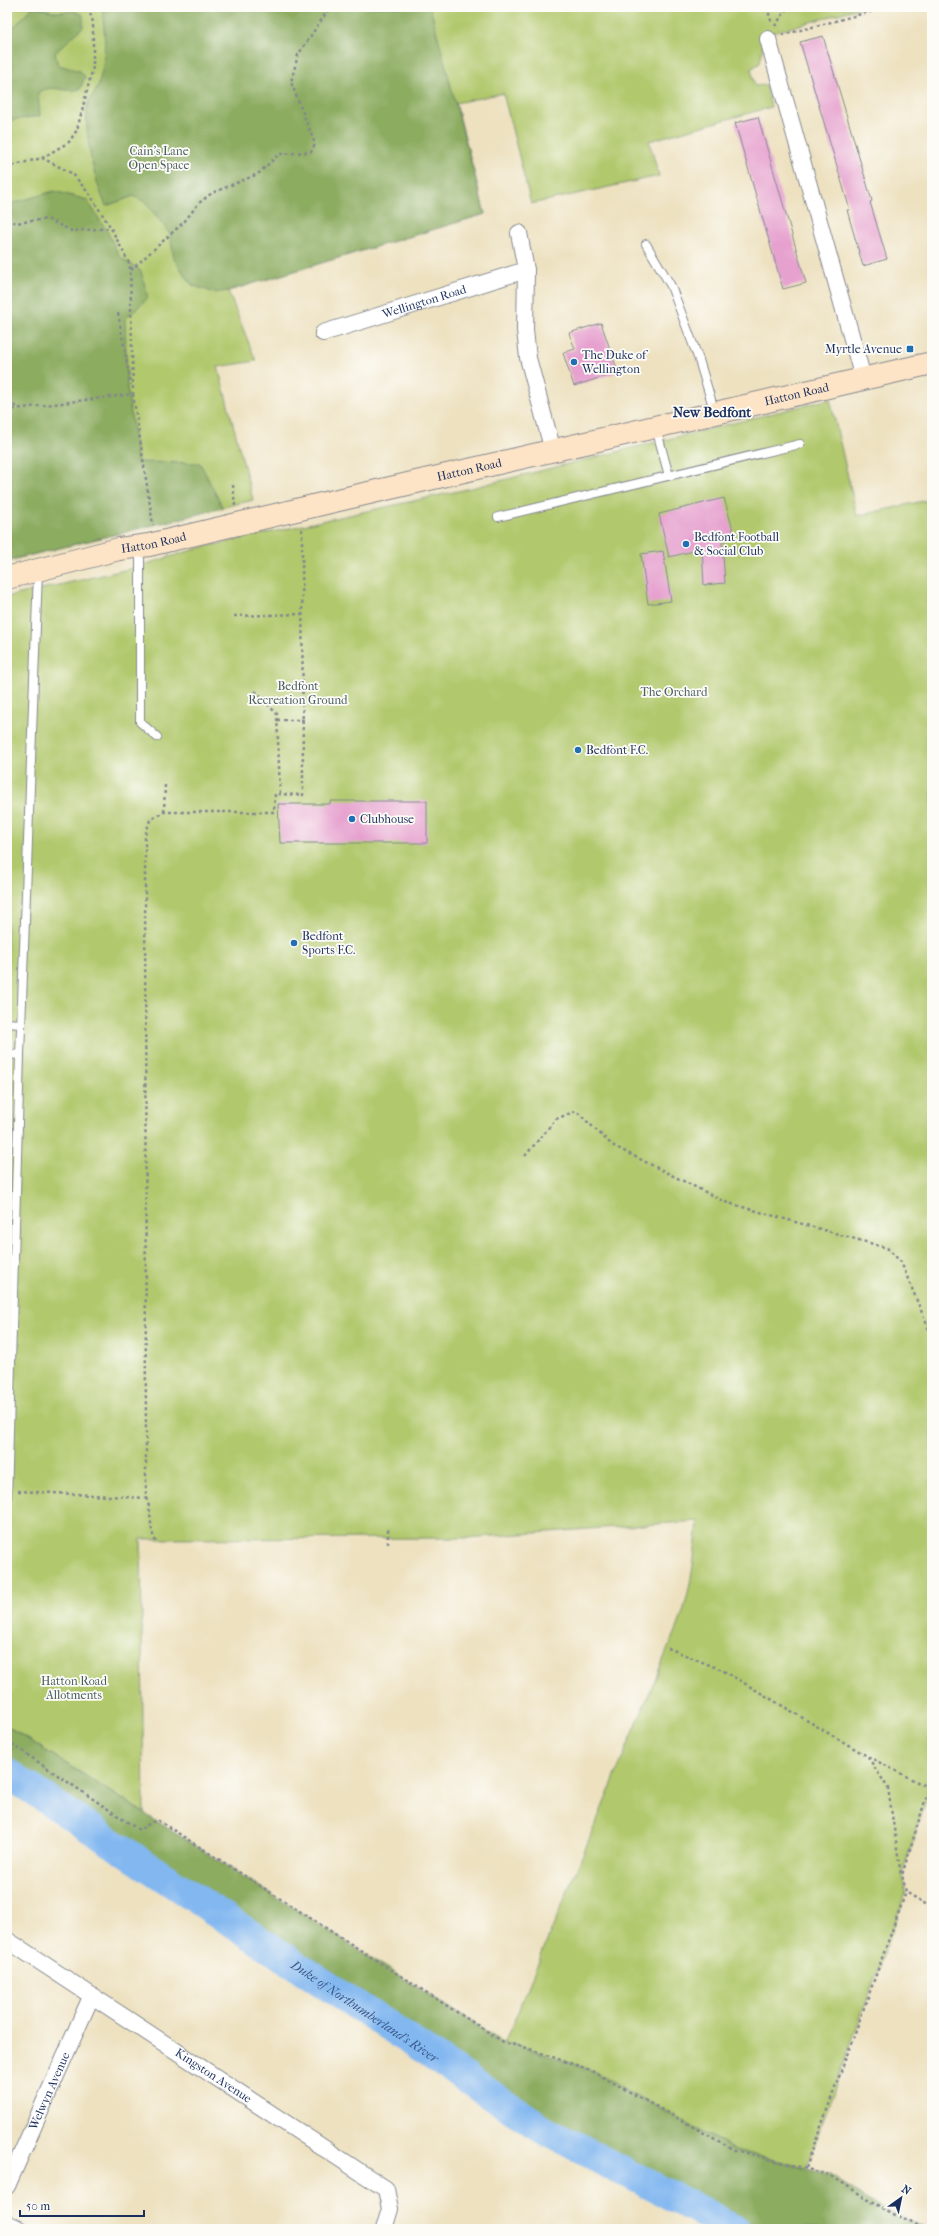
<svg xmlns="http://www.w3.org/2000/svg" width="939" height="2236" font-family="'IM FELL French Canon',serif">
	<style>
		.green { fill: #b1c86c; stroke: #667c65 }
		.forest { fill: #8cac60; stroke: #546e5f }
		.lines { fill: none; stroke-linecap: round; stroke-linejoin: round }
		.river { stroke: #82b7f0; stroke-width: 30 }
		.building { fill: #e6a1cf }
		.lane-casing { stroke: #84888f; stroke-width: 10 }
		.street-casing { stroke: #84888f; stroke-width: 18 }
		.secondary-casing { stroke: #84888f; stroke-width: 24 }
		.path { stroke: #84888f; stroke-width: 2.5; stroke-dasharray: 3 3; stroke-linecap: butt }
		.lane { stroke: #fff; stroke-width: 8 }
		.street { stroke: #fff; stroke-width: 16 }
		.secondary { stroke: #fee4c6; stroke-width: 22 }
		.poi-dot { fill: #1f6fb2; stroke: #fdfcf7; stroke-width: 1.5 }
		.labels { text-anchor: middle; stroke-width: 3.5; stroke-linejoin: round; paint-order: stroke }
		.park-label { font-size: 12px; fill: #485d62; stroke: #fdfcf7 }
		.street-label { font-size: 12px; fill: #1b2f5e; stroke: #fdfcf7 }
		.poi-label { font-size: 12px; fill: #1b2f5e; stroke: #fdfcf7; text-anchor: start }
		.water-label { font-size: 13px; font-style: italic; fill: #3a588a; stroke: #fdfcf7 }
		.quarter-label { font-size: 14px; font-weight: bold; fill: #1b2f5e; stroke: #fdfcf7 }
	</style>
	<rect width="100%" height="100%" fill="#fdfcf7"/>
	<filter id="ink" filterUnits="userSpaceOnUse"><feTurbulence type="fractalNoise" baseFrequency=".025" numOctaves="2"/><feDisplacementMap in="SourceGraphic" scale="8" xChannelSelector="R" yChannelSelector="G"/><feConvolveMatrix kernelMatrix="1 2 1 2 8 2 1 2 1" color-interpolation-filters="sRGB"/></filter>
	<filter id="wash" filterUnits="userSpaceOnUse"><feTurbulence type="fractalNoise" baseFrequency=".012" numOctaves="4" result="noise"/><feDisplacementMap in="SourceGraphic" scale="16" xChannelSelector="R" yChannelSelector="G"/><feGaussianBlur stdDeviation="0.9" result="paint"/><feColorMatrix in="noise" values="0 0 0 0 0 0 0 0 0 0 0 0 0 0 0 0 0 1.4 0 .05"/><feComposite in="paint" operator="in"/></filter>
	<g filter="url(#wash)">
		<rect width="100%" height="100%" fill="#ede1c0"/>
		<g class="green">
			<path d="M7,7H863L768,34L764,41L760,63L751,69L755,86L766,85L771,107L649,141L659,176L531,204L503,93L456,103L485,214L228,291L256,361L218,367L253,500L7,561Z"/>
			<path d="M830,399L857,516L932,499V1782L902,1875L906,1892L806,2168L735,2150L590,2070L521,2046L505,2043L668,1648C689,1609 694,1565 698,1521L466,1538L141,1539L144,1813L7,1726V597L133,568L199,548L463,490Z"/>
		</g>
		<g class="forest">
			<path d="M33,7C42,7 48,11 55,12C67,12 72,9 83,15V27L55,53L58,65L80,71L85,77L80,89C61,94 57,83 38,92L40,116L7,121V34Z"/>
			<path d="M102,7H430L485,214L228,291L214,293L192,285L174,259L170,234L146,203L134,196L106,206C93,176 85,140 87,107C88,99 97,91 99,83C107,53 105,37 102,7Z"/>
			<path d="M54,191L87,200L108,233L120,257L141,271L148,298L125,319L127,387L138,462L200,463L223,508L7,561V205Z"/>
			<path d="M7,1726L505,2043L521,2046L590,2070L735,2150L830,2175L886,2211L929,2229H756L546,2121L315,1960L7,1760Z"/>
		</g>
		<g class="lines">
			<path class="river" id="s1" d="M7,1773L543,2129L735,2229"/>
		</g>
		<g id="blocks">
			<g class="building">
				<path d="M823,36L872,201L870,202L887,259L863,266L847,210H850L800,42Z"/>
				<path d="M758,117L806,283L783,289L735,123Z"/>
				<path d="M601,323L618,372L574,386L563,353L575,349L569,333Z"/>
				<path d="M724,498L735,537L722,542L725,583L704,585L702,549L669,557L659,514Z"/>
				<path d="M663,551L671,601L648,604L641,554Z"/>
				<path d="M330,801H427V843H280L278,804H330Z"/>
			</g>
		</g>
	</g>
	<g filter="url(#ink)">
		<use href="#blocks" fill-opacity="0" stroke="#84888f" stroke-width="1"/>
		<g class="lines">
			<defs>
				<g id="lane">
					<path d="M646,244L671,286L699,360L715,413"/>
					<path d="M656,428L669,476"/>
					<path d="M498,517L800,444"/>
					<path d="M138,548L140,559V722L157,737"/>
					<path d="M7,1023L21,1024"/>
					<path d="M7,1054L20,1055"/>
					<path d="M7,1500L20,1055L38,572"/>
				</g>
				<g id="street">
					<path d="M768,39L863,378"/>
					<path d="M519,233L526,270L525,330L528,358L553,451"/>
					<path id="s2" d="M323,333L526,270"/>
					<path id="s3" d="M7,1940L386,2189L390,2209L384,2229"/>
					<path id="s4" d="M7,2186L91,1997"/>
					<path d="M7,2223L19,2229"/>
				</g>
				<g id="secondary">
					<path id="s5" d="M7,578L119,549L149,545L334,501L932,363"/>
				</g>
			</defs>
			<use href="#lane" class="lane-casing"/>
			<use href="#street" class="street-casing"/>
			<use href="#secondary" class="secondary-casing"/>
			<g class="path">
				<path d="M767,7L772,24"/>
				<path d="M775,26L788,7"/>
				<path d="M782,35L888,7"/>
				<path d="M7,167L42,158L69,142L77,130L93,67V22L88,7"/>
				<path d="M7,219L16,223L47,219L72,231L111,228"/>
				<path d="M131,270L184,222L199,203L212,193L258,174L279,154L311,152L315,144L291,82L298,55L330,7"/>
				<path d="M118,313L131,385"/>
				<path d="M133,394L153,525"/>
				<path d="M7,395L16,408"/>
				<path d="M7,410L133,394L130,265L111,228L90,195L73,174L42,158"/>
				<path d="M233,485L235,506"/>
				<path d="M234,616L302,614"/>
				<path d="M255,691L277,714L280,794"/>
				<path d="M277,720H304"/>
				<path d="M164,812L165,783"/>
				<path d="M525,1156L556,1119L576,1111L612,1145L725,1202L887,1248L901,1262L932,1337"/>
				<path d="M18,1491L146,1498L145,836L150,820L164,812H274L275,794L303,795L302,528"/>
				<path d="M146,1498C153,1512 148,1531 157,1543"/>
				<path d="M388,1529V1546"/>
				<path d="M668,1648L722,1670L867,1756L929,1788L932,1782"/>
				<path d="M7,1741L139,1830L152,1822L159,1821L505,2043L521,2046L590,2070L735,2150L830,2175L886,2211L929,2229"/>
				<path d="M868,1757L888,1788L901,1875"/>
				<path d="M932,1789L929,1788L902,1875L906,1892L932,1908"/>
				<path d="M806,2168L906,1892"/>
			</g>
			<use href="#lane" class="lane"/>
			<use href="#street" class="street"/>
			<use href="#secondary" class="secondary"/>
		</g>
	</g>
	<g class="poi-dot">
		<rect x="906" y="345" width="8" height="8" rx="2"/>
		<circle cx="574" cy="362" r="4"/>
		<circle cx="686" cy="544" r="4"/>
		<circle cx="578" cy="750" r="4"/>
		<circle cx="352" cy="819" r="4"/>
		<circle cx="294" cy="943" r="4"/>
	</g>
	<g class="labels">
		<g class="park-label">
			<text x="159" y="155">Cain's Lane<tspan x="159" dy="14">Open Space</tspan></text>
			<text x="298" y="690">Bedfont<tspan x="298" dy="14">Recreation Ground</tspan></text>
			<text x="674" y="696">The Orchard</text>
			<text x="74" y="1685">Hatton Road<tspan x="74" dy="14">Allotments</tspan></text>
		</g>
		<g class="street-label">
			<text dy="4" stroke="none"><textPath href="#s2" startOffset="106">Wellington Road</textPath></text>
			<text dy="4" stroke="none"><textPath href="#s5" startOffset="811">Hatton Road</textPath></text>
			<text dy="4" stroke="none"><textPath href="#s5" startOffset="475">Hatton Road</textPath></text>
			<text dy="4" stroke="none"><textPath href="#s5" startOffset="151">Hatton Road</textPath></text>
			<text dy="4" stroke="none"><textPath href="#s3" startOffset="247">Kingston Avenue</textPath></text>
			<text dy="4" stroke="none"><textPath href="#s4" startOffset="104">Welwyn Avenue</textPath></text>
		</g>
		<g class="poi-label">
			<text x="902" y="353" text-anchor="end">Myrtle Avenue</text>
			<text x="582" y="359">The Duke of<tspan x="582" dy="14">Wellington</tspan></text>
			<text x="694" y="541">Bedfont Football<tspan x="694" dy="14">&amp; Social Club</tspan></text>
			<text x="586" y="754">Bedfont F.C.</text>
			<text x="360" y="823">Clubhouse</text>
			<text x="302" y="940">Bedfont<tspan x="302" dy="14">Sports F.C.</tspan></text>
		</g>
		<g class="water-label">
			<text dy="5" stroke="none"><textPath href="#s1" startOffset="430">Duke of Northumberland's River</textPath></text>
		</g>
		<g class="quarter-label">
			<text x="712" y="417">New Bedfont</text>
		</g>
	</g>
	<rect width="939" height="2236" fill="none" stroke="#fdfcf7" stroke-width="24"/>
	<g transform="translate(901 2198) rotate(33)" stroke="#fdfcf7" stroke-width="3" paint-order="stroke">
	<path d="M0-3L7 15L0 10L-7 15Z" fill="#1b2f5e"/>
	<text y="-6" font-size="11" font-weight="bold" text-anchor="middle" fill="#1b2f5e">N</text>
	</g>
	<path d="M20 2210v6h124v-6" fill="none" stroke="#1b2f5e" stroke-width="2"/>
	<text x="26" y="2210" font-size="12" fill="#1b2f5e" stroke="#fdfcf7" stroke-width="3" paint-order="stroke">50 m</text>
</svg>
